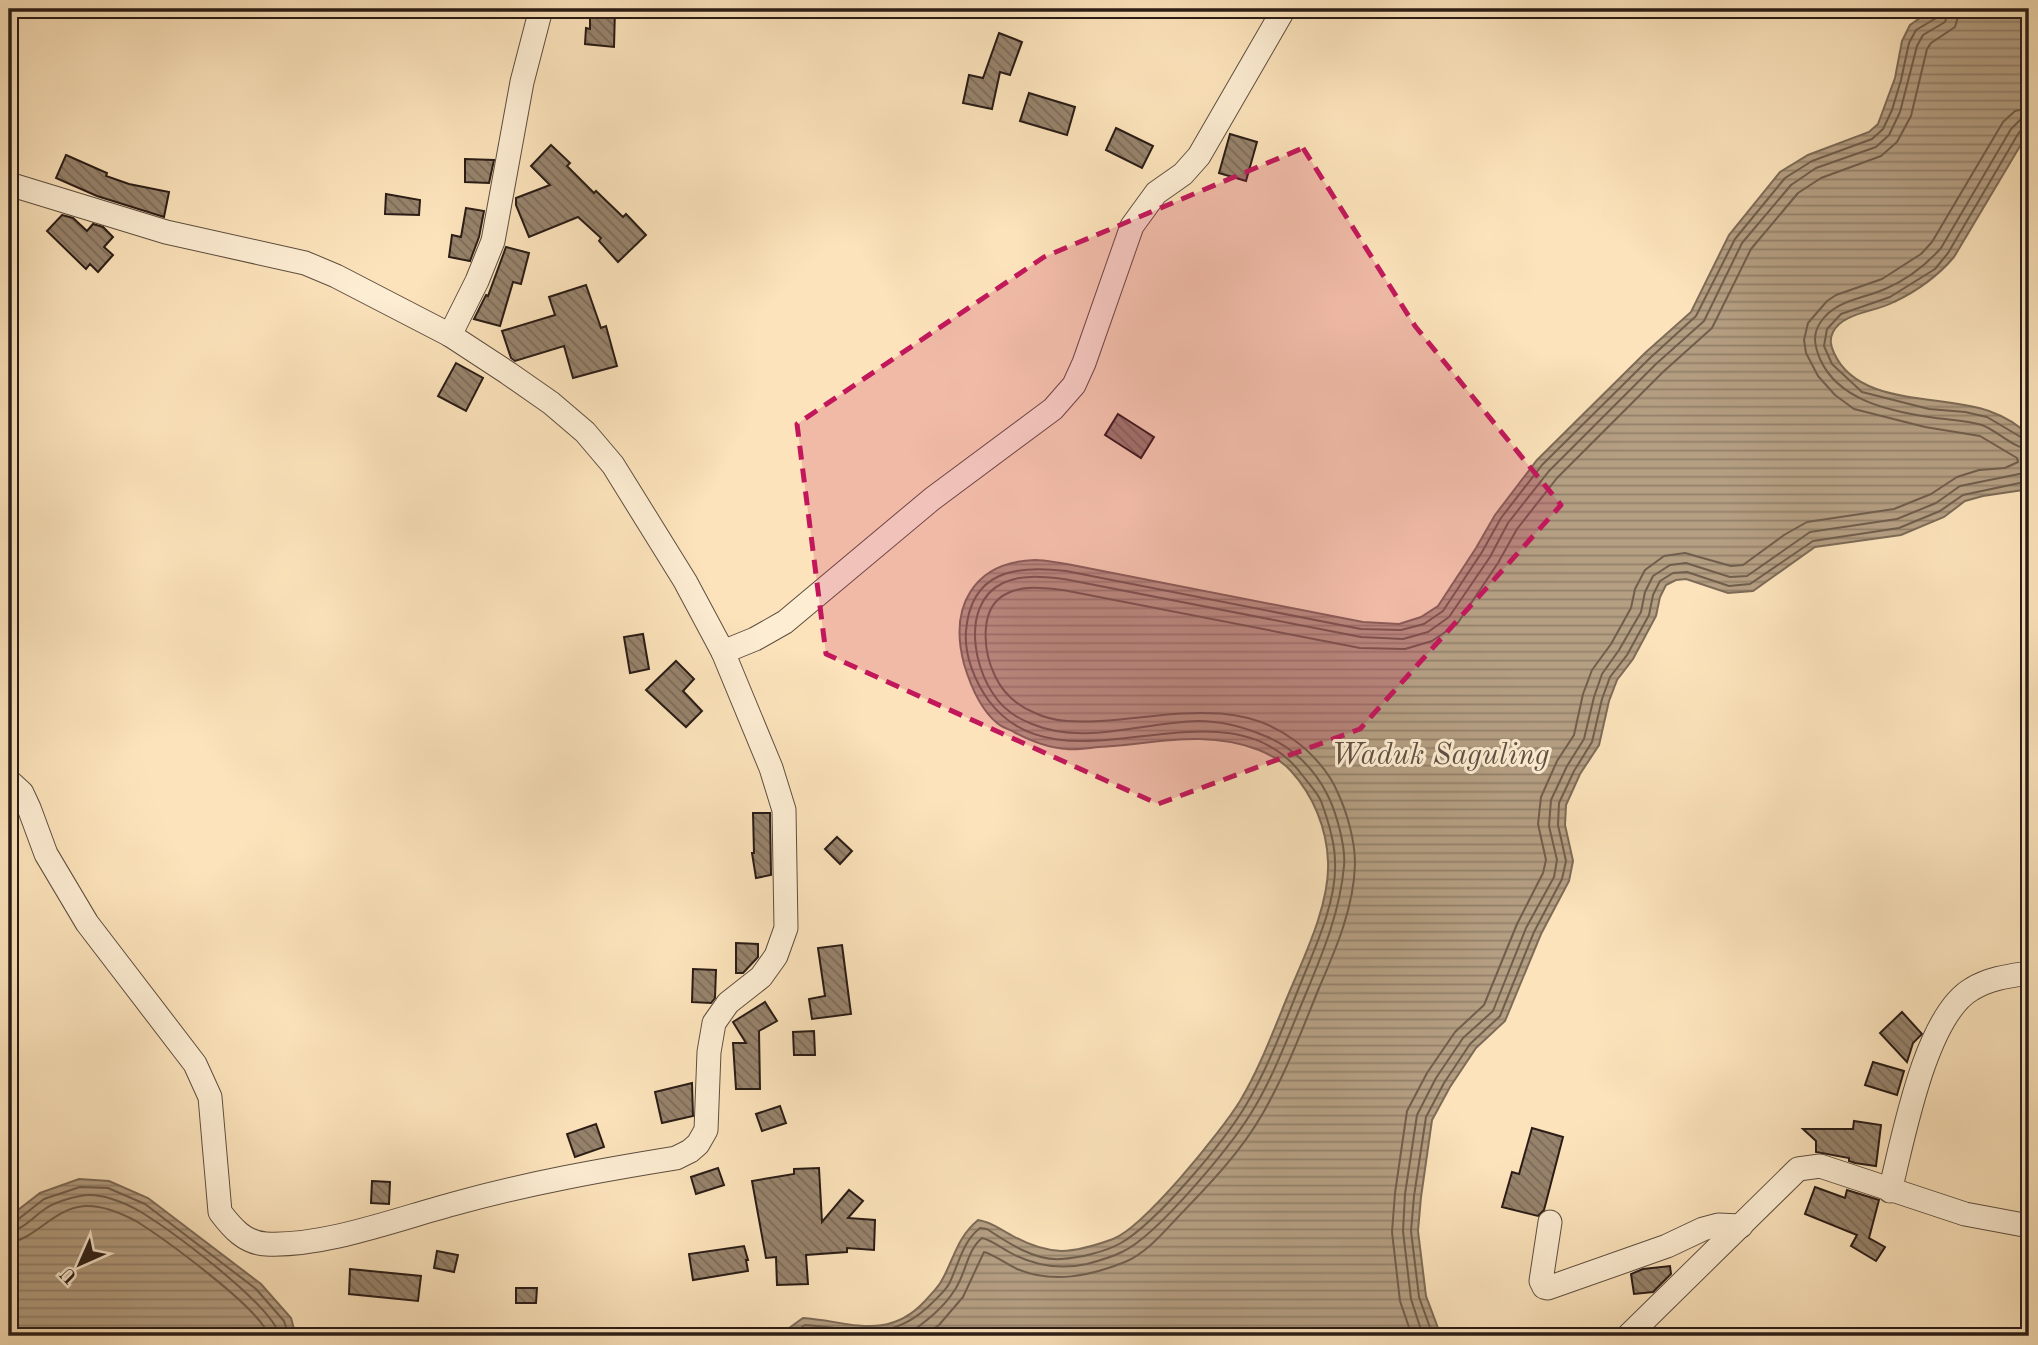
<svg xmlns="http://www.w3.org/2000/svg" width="2038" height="1345" font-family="'Old Standard TT',serif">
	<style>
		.water { fill: url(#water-rules); stroke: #7d6b57; stroke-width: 2 }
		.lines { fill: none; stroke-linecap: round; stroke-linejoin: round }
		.shore { stroke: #705e4c; stroke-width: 2 }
		.building { fill: url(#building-back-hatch); stroke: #2a1c16; stroke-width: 2 }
		.minor-casing { stroke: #5e4e3f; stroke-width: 25 }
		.minor { stroke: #fdedd3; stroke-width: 23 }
		.marked { fill: #c2185b; fill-opacity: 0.2; stroke: #c2185b; stroke-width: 5; stroke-dasharray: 14 9; stroke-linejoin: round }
		.labels { text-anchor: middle; stroke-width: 6; stroke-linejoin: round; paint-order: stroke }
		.water-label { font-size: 30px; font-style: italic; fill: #625042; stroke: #fdedd3 }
	</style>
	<defs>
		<pattern id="water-rules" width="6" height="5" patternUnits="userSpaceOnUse" patternTransform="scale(1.75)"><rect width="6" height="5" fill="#b59f83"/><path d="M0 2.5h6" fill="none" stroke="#93816a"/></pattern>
		<pattern id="building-back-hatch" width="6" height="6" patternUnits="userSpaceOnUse" patternTransform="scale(1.75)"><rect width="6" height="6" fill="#97836c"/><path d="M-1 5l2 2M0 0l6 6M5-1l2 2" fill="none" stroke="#7b6a58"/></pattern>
	</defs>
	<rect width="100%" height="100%" fill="#fce3bb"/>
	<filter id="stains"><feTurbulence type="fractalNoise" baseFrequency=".00286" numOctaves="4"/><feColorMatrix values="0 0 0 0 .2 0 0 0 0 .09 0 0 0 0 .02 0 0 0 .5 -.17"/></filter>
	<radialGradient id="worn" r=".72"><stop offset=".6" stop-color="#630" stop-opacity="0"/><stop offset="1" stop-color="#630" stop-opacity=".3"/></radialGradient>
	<g class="water">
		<path d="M1941,9H2029V131L1954,257C1937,277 1917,291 1894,302C1876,312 1843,312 1833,332C1829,340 1831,346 1834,353C1858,407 1942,394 1989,411C2003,416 2019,425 2029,436V486L2023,490L1983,496L1965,501L1944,517L1901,535L1815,547L1753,591L1728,593L1686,579L1676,580L1666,585L1660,597L1656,616L1633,659L1617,680L1609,701L1599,745L1580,774L1566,805L1565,825L1573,861L1569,881L1541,934L1505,1021L1476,1048L1450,1087L1432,1120L1421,1197L1418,1231L1426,1296L1441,1336H778L803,1318C849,1321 887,1342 925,1301C930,1295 938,1288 942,1280C955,1257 956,1239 978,1220C992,1222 999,1229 1011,1235C1050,1257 1072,1254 1113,1239C1144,1227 1221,1132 1240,1101C1260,1068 1274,1029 1289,993C1305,955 1330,903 1328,862C1327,828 1313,795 1291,771C1282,761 1271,755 1259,750C1205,729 1154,744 1099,747C1088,748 1077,750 1067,749C1049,748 1029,740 1014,732C1009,729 1001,727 997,723C980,709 970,684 964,664C949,607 973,562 1035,560C1046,560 1057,563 1067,564L1363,622L1399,624L1421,617L1438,606L1476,548L1495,515L1537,460L1645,353L1691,312L1729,235L1780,172L1808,155L1869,132L1878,124L1895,78L1902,41L1910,25L1923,16Z"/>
		<path d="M79,1179L109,1181L148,1198L261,1284L291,1318L296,1336H9V1217L40,1193Z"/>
	</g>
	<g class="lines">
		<g class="shore">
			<path d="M2029,118L2020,120L2011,129L1941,248C1926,265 1906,280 1885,289C1863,299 1834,300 1820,323C1812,335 1815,347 1820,359C1838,400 1889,411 1929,417C1947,420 1965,420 1982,425C1998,431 2013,448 2029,449"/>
			<path d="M2029,127L2023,128L2018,134L1948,253L1935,269L1890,297L1841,314L1827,329L1824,346L1832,364L1862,392L1929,409L1965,412L1987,417L2024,439L2029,440"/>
			<path d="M9,1222L16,1221L44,1199L80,1187L108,1188L145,1204L256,1289L284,1321L289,1336"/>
			<path d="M9,1231C23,1230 33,1217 45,1209C53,1203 69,1198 80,1196C99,1192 124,1202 141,1212C173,1232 270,1303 280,1336"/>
			<path d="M9,1242C34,1241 53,1208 85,1206C102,1205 121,1213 136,1221C163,1238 260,1308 269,1336"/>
			<path d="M788,1336L805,1325C857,1328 889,1345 931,1304C937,1298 945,1291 949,1284C959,1264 962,1242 980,1228L987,1229C1008,1243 1035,1261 1061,1259C1079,1258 1105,1252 1121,1243C1157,1222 1224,1142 1246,1105C1269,1066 1285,1022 1302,980C1316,946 1337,900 1335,862C1335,842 1328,820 1321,801C1317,792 1309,784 1303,776C1226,670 1063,800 989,701C975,682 964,655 966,631C971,571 1015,565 1066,571L1361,629L1401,630L1424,624L1443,611L1482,552L1501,518L1542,465L1650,358L1696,316L1735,239L1785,178L1812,161L1872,139L1883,129L1892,110L1901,80L1909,43L1916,30L1938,17L1941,9"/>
			<path d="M906,1336C923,1323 942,1310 954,1291C966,1275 966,1251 982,1238C991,1240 1000,1247 1009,1252C1034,1266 1059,1270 1087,1264C1098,1261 1112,1257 1122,1252C1157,1236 1232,1145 1253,1110C1275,1074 1290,1031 1307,991C1324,950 1340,911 1344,866C1346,847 1336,811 1327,794C1314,768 1291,746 1265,736C1244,727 1221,721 1198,721C1144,722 1084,746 1032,724C1025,721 1016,717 1010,712C975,687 956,605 1003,583C1021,574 1045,577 1064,579L1361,637L1403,639L1428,632L1449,617L1490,557L1508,523L1549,471L1656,364L1704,321L1742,243L1791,185L1816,168L1876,147L1889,135L1900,112L1917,46L1923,35L1945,22L1949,9"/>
			<path d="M923,1336L939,1325L963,1297L984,1252C995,1255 1006,1264 1017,1269C1053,1284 1090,1276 1125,1262C1145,1254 1163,1233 1177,1218C1208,1186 1241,1152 1263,1113C1286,1073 1302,1030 1319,988C1336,949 1354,907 1355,864C1355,840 1347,812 1337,791C1329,772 1311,752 1294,740C1237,697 1167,717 1101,721C1078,722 1056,723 1035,713C1018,706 1003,693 995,676C983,651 978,606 1008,593C1024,585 1045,588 1063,590L1360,648L1405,649L1432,641L1457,624L1498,563L1517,529L1557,478L1663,372L1712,328L1751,249L1798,193L1821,178L1881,156L1897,142L1911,116L1927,49L1931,43L1955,27L1960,9"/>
			<path d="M1412,1336L1400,1301L1392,1232L1395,1193L1407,1111L1427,1073L1455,1032L1484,1005L1517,924L1543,873L1546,860L1538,824L1541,797L1557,761L1574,735L1583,694L1592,670L1611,644L1631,608L1635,589L1645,570L1664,556L1685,553L1731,566L1743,565L1784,535L1807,522L1894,509L1931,494L1957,477L1979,470L2005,468L2018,462L2017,458L1980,436L1925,427L1854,409L1835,395L1818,376L1806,353L1804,340L1808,323L1827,301L1836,295L1882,279L1921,254L1932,242L2003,122L2015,111L2029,108"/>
			<path d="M1423,1336L1411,1299L1403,1231L1405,1194L1417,1115L1436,1078L1463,1038L1493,1011L1526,928L1554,877L1557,860L1549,826L1551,800L1567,766L1584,739L1594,697L1602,674L1619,650L1641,612L1645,592L1653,576L1670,565L1686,563L1730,577L1747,576L1810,532L1897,519L1936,503L1960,486L2029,472"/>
			<path d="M1433,1336L1419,1297L1411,1231L1414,1196L1426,1117L1444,1083L1470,1044L1500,1016L1534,932L1562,879L1566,861L1558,825L1559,803L1574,771L1592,742L1602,699L1610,677L1627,655L1649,615L1653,595L1660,581L1673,573L1687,572L1729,586L1750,584L1813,541L1899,528L1940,511L1963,495L2029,481"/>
		</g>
	</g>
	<g class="building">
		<path d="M590,9H615L614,47L585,44L586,28L590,29Z"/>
		<path d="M999,33L1022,42L1010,75L1000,72L992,109L963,103L969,75L983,78Z"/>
		<path d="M1029,93L1075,107L1067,135L1020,121Z"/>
		<path d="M1116,128L1153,146L1142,168L1106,150Z"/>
		<path d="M1230,134L1257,142L1246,181L1219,173Z"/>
		<path d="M551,145L570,163L567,166L594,193L596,191L623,217L626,214L646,235L618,262L599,241L601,238L578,217L529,237L516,205V198L550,185L531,166Z"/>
		<path d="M66,155L107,173L106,176L129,184L169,192L164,217L97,196L56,178Z"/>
		<path d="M465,159L494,160L489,183L465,182Z"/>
		<path d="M386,194L420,200L419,215L385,214Z"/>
		<path d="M466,208L484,211L479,237L470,261L449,257L452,235L461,237Z"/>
		<path d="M62,215L73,218L87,231L93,224L103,227L113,237L104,247L113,255L98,272L90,264L86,269L47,231Z"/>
		<path d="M506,247L529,253L521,284L513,282L500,326L474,319L486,295L488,296Z"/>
		<path d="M586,285L601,328L606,326L617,366L573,378L564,346L515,361L511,358L502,331L555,315L549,297Z"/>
		<path d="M456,363L483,378L466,411L438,396Z"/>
		<path d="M1118,414L1154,437L1141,458L1105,435Z"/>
		<path d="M643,634L649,669L630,673L624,637Z"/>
		<path d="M676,661L694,679L683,691L702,711L686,727L646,690Z"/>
		<path d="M753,813H770L771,875L756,878L752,853H754Z"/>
		<path d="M837,837L852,851L840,864L825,849Z"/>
		<path d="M736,943L758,944V957L743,973H736Z"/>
		<path d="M842,945L851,1014L812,1019L809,999L825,996L818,948Z"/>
		<path d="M693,969L716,970L715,998L711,1003L692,1002Z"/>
		<path d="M765,1002L777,1021L759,1031L760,1089H736L733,1043H746L733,1022Z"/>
		<path d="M1902,1012L1922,1034L1913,1043L1907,1062L1880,1033Z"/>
		<path d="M814,1031L815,1055H794L793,1032Z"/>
		<path d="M1873,1062L1904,1071L1897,1095L1865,1085Z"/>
		<path d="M692,1083L693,1116L662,1123L655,1092Z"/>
		<path d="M780,1106L786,1123L762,1131L756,1114Z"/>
		<path d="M1854,1121L1881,1125L1876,1166L1855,1163L1849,1161V1158L1816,1152V1141L1803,1129H1853Z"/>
		<path d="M596,1124L604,1147L575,1157L567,1134Z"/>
		<path d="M1532,1128L1563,1137L1544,1210L1538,1216L1502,1207L1512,1172L1519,1174Z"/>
		<path d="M718,1168L724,1185L696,1194L691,1177Z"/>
		<path d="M819,1168L822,1222L849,1190L863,1201L848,1218L875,1220L874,1250L847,1248V1252L806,1255L808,1284L777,1285L776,1257L766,1258L752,1181L794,1174V1169Z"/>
		<path d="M372,1181L390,1182L389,1204L371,1203Z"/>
		<path d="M1815,1187L1845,1198L1847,1190L1879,1200L1869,1238L1885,1247L1876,1261L1851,1246L1857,1235L1805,1214Z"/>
		<path d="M744,1246L748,1260H746L748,1271L693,1280L689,1254Z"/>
		<path d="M437,1251L458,1255L454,1272L434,1268Z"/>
		<path d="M1670,1266L1671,1274L1653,1292L1634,1294L1631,1274L1643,1269Z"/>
		<path d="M350,1269L421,1276L418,1301L349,1294Z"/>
		<path d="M516,1288H537L536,1303H516Z"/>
	</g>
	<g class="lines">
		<defs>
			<g id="minor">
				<path d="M9,184L166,232L305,263L336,276L450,335L508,373L551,403L585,432L613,465L685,581L723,652L755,639L785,622L932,499L1053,409L1074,385L1084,363L1132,226L1156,193L1183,174L1199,156L1284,9"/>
				<path d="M450,335L477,281L493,241L522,82L541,9"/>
				<path d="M9,781L22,793L29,808L46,854L87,923L195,1064L210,1097L220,1212C232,1228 245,1243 266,1244C325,1247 400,1218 457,1203C529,1183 602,1170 676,1158L690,1151L698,1144L706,1130L709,1052L714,1023L728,1003L761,977L776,956L786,928L784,810L771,768L723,652"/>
				<path d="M1890,1191C1903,1140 1925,1016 1972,989C1990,978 2009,976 2029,973"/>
				<path d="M1550,1222L1541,1281L1544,1287L1548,1288L1667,1246L1703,1229L1718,1225L1741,1226"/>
				<path d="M1628,1336L1798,1169L1820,1166L1965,1214L2029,1226"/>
			</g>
		</defs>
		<use href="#minor" class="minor-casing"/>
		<use href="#minor" class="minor"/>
	</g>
	<path class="marked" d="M1303,148L1415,326L1561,505L1360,729L1158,804L826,654L797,424L1044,257Z"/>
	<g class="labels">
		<g class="water-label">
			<text x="1440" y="764">Waduk Saguling</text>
		</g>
	</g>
	<rect width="2038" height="1345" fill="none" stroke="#fce3bb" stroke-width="35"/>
	<rect x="10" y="10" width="2017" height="1324" fill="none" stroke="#2a1c16" stroke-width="3.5"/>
	<rect x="18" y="18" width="2003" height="1310" fill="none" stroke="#2a1c16" stroke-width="2"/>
	<g transform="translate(80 1264) rotate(225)" stroke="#fdedd3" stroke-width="5" paint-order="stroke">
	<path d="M0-5L12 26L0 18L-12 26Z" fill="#2a1c16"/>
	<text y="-10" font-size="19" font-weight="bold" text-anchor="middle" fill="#2a1c16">U</text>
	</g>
	<rect width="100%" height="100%" filter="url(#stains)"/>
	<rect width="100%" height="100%" fill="url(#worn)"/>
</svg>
